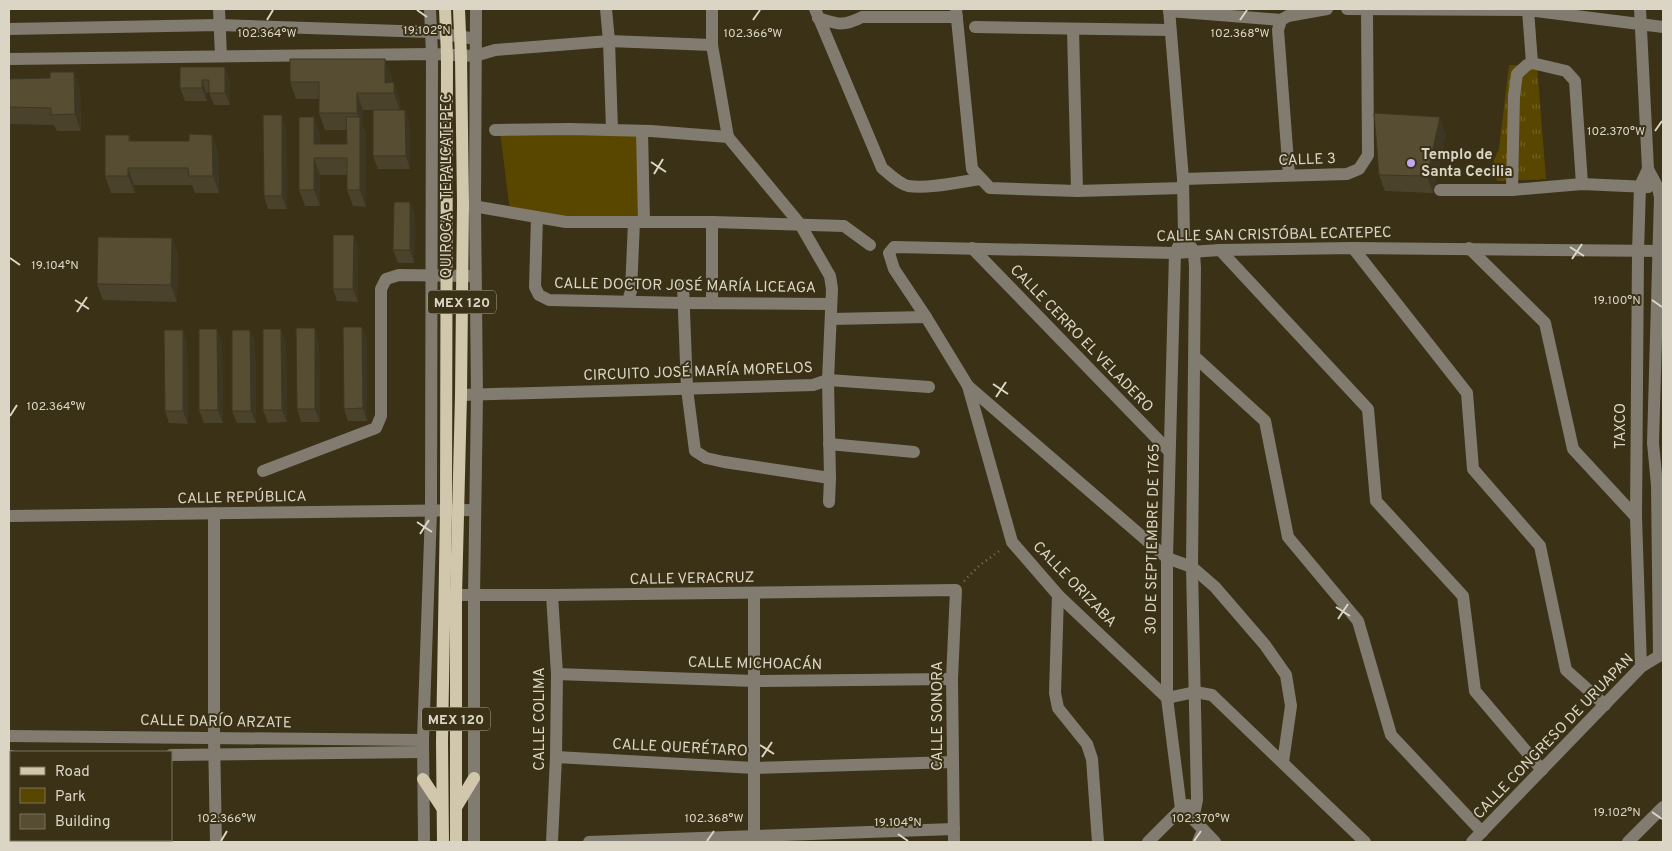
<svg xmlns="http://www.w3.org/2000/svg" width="1672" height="851" font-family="Overpass,sans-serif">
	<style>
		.grass { fill: url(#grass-tufts) }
		.park { fill: #594700 }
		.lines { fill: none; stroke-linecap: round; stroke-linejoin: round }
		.path { stroke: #7d755f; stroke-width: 2.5; stroke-dasharray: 1 4; stroke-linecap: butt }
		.minor { stroke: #817c6f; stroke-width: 12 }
		.major { stroke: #d0c7ac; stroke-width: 12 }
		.wall { fill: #4b422b }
		.shaded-wall { fill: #3d3623 }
		.building { fill: #574d32; stroke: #3d3623 }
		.ticks { fill: none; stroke: #dad5c5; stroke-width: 2 }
		.poi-dot { fill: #c4a7f1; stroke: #3a3116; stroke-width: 2 }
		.labels { text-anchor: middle; stroke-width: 4; stroke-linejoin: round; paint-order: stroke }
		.shield { fill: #3a3116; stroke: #aaa490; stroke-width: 1 }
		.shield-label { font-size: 14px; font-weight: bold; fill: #dad5c5 }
		.poi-label { font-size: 15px; font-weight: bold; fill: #dad5c5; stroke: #3a3116; text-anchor: start }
		.street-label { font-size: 15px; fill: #dad5c5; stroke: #3a3116 }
		.ticks-label { font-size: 12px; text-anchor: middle; fill: #dad5c5; stroke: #3a3116; stroke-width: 4; stroke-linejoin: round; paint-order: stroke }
	</style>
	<defs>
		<pattern id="grass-tufts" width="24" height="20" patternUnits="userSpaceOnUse" patternTransform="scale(1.25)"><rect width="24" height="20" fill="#594700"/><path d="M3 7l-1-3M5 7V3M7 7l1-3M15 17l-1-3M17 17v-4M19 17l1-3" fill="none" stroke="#706124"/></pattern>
	</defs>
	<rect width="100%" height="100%" fill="#3a3116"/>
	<path class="grass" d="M1509,65H1537L1546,179L1497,181L1494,160L1499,149Z"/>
	<path class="park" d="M500,132H640L643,222L566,221L510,211Z"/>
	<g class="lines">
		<path class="path" d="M964,581L980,565L1002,549"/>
		<g class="minor">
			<path d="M219,9L221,56"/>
			<path d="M606,9L609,41L612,130"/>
			<path d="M712,9V45L728,137L800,224L830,276L832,289L828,380L830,478L829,502"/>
			<path d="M815,9L882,168C889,174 899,184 908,186C929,189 959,182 980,179"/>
			<path d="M956,9L972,169L990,188L1077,191L1183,188"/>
			<path d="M1169,9L1183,179L1184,235L1175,253L1167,558V698L1181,809L1193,819L1215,842"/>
			<path d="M1347,9L1528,10L1663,27"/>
			<path d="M1640,9L1648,169L1658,188L1660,197L1653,443L1657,485L1659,656"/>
			<path d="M1528,10L1532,63"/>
			<path d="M1169,11L1281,20L1288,16L1327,9"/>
			<path d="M818,18C837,24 843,27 862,17H957"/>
			<path d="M1281,20L1278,30L1289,175"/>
			<path d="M975,27L1170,30"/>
			<path d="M9,29L219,25L431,32L470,38"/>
			<path d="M1073,29L1077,191"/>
			<path d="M9,59L432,54L475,56L495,50L609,41L712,45"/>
			<path d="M495,130L570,129L651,131L728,137"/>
			<path d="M642,131L644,222"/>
			<path d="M1183,179L1347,174L1359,169L1368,155L1367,10"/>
			<path d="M1440,190H1512L1582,184L1648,187"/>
			<path d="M1512,190L1514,96L1517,74L1527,65L1532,63L1566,71L1575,81L1582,184"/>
			<path d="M467,205L566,222H712L844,226L870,245"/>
			<path d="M537,217L535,287L539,295L549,300L684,303L831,304"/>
			<path d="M712,222V303"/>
			<path d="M1190,245L1194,252L1195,268L1192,567L1197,800L1193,819"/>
			<path d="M972,248L1169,451"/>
			<path d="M1353,248L1467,393L1473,469L1540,546L1566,670L1605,705"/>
			<path d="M1469,248L1545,323L1573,449L1636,517"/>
			<path d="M1220,250L1368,409L1376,501L1463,596L1475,691L1542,770"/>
			<path d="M683,285L687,389L695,451L706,458L724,462L830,478"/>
			<path d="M628,301L631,291L634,222"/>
			<path d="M831,319L926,317"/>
			<path d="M1195,357L1265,421L1288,537L1358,621L1391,735L1482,832"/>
			<path d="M968,386L1012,542L1058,595L1167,698L1195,692L1212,695L1365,842"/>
			<path d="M461,395L813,385L828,380L929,387"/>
			<path d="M829,444L914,452"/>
			<path d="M263,471L376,428L381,416V289L386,279L399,275L473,276"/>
			<path d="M214,513V737L216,842"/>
			<path d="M9,516L475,510"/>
			<path d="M754,593V842"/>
			<path d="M446,595H552L956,590L952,679L954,842"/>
			<path d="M552,595L557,674L556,757L552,842"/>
			<path d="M1058,595L1055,693L1058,708L1087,744L1092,759L1098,842"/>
			<path d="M1641,667L1636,517L1638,252L1640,186L1648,169"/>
			<path d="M557,674L754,681L952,679"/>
			<path d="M9,736L423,740"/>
			<path d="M171,755L423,752"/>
			<path d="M9,756H11"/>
			<path d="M556,757L754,768L953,762"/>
			<path d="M1283,762L1291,706L1286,675L1265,645L1215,587L1192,567L1167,558L968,386L926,317L894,269L889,253L894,247L1175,253L1220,250L1353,248L1663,251"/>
			<path d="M424,842L423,740L431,511L432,54L430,9"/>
			<path d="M474,842V596L477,396L475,206L476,9"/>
			<path d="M589,842L954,829"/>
			<path d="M1148,842L1181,809L1188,805"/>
			<path d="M1198,842L1203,830"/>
			<path d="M1472,842L1641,667L1659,656"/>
			<path d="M1628,842L1663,807"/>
		</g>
		<g class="major">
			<path d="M423,779L442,808"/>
			<path d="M457,806L474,778"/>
			<path d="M443,842L442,741L446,510L447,56L445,9"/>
			<path d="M456,842V596L461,395L463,203L461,57L459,9"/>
		</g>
	</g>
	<g class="wall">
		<path d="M180,67L230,80V105H214L209,92L206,93L207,101H185L180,88Z"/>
		<path d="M74,72L80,89L81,131H57L54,125L9,124V79L50,78Z"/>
		<path d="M392,76V82L400,99V110H363V127L366,134V207L353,206L347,190V175H320V206H305L299,190L314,117L320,134V144H347L346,130H325L319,113V99H296L290,82Z"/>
		<path d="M405,110L410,123V169H378L373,156Z"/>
		<path d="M286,127L287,209H268L264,196Z"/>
		<path d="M1446,134L1433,193L1385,191L1379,175Z"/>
		<path d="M129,135L131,141H189L212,135L218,151L219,193H195L192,185H134L135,193H111L105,176Z"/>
		<path d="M415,215L414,263H398L393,250Z"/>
		<path d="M172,238L178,255L177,302L103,300L97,284Z"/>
		<path d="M358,247V302L337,301L333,289Z"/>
		<path d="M362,327L367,340V421H348L344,409Z"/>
		<path d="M183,330L187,342L188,424L169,423L165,411Z"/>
		<path d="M250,330L255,342L256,423H237L232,411Z"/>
		<path d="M222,341L223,423H204L199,410Z"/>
		<path d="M286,341L287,422L268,423L263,410Z"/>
		<path d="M319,341L320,422H301L297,409Z"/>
	</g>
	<g class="shaded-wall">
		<path d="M385,59L392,76L391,93L385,83Z"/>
		<path d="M225,67L230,80V105L225,93Z"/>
		<path d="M74,72L80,89L81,131L75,114Z"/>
		<path d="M202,80L206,93L207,101L202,88Z"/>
		<path d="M394,82L400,99V110L394,93Z"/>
		<path d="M357,93L363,110V127L366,134V207L360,190V120L357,113Z"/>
		<path d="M405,110L410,123V169L406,156Z"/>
		<path d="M282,115L286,127L287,209L282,196Z"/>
		<path d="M314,117L320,134V158L314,144Z"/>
		<path d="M1440,117L1446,134L1433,193L1427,176Z"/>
		<path d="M212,135L218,151L219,193L213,176Z"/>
		<path d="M314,158L320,175V206L314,190Z"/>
		<path d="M128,168L134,185L135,193L128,176Z"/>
		<path d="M410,202L415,215L414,263L410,250Z"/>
		<path d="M354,235L358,247V302L353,289Z"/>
		<path d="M172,238L178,255L177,302L171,285Z"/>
		<path d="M362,327L367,340V421L363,408Z"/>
		<path d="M315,328L319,341L320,422L315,409Z"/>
		<path d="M217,329L222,341L223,423L218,410Z"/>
		<path d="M281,329L286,341L287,422L282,410Z"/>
		<path d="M183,330L187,342L188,424L183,411Z"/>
		<path d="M250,330L255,342L256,423L251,411Z"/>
	</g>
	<g class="building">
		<path d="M290,59H385V83L394,82V93H357V113H319V82H290Z"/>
		<path d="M180,67H225V93H209V80H202V88H180Z"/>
		<path d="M50,72H74L75,114L51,115V108L9,107V79L50,78Z"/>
		<path d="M373,110H405L406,156H373Z"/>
		<path d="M1374,113L1440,117L1427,176L1379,175Z"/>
		<path d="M263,115H282V196H264Z"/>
		<path d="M299,117H314V144H347L346,117H360V190H347V158H314V190H299Z"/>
		<path d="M189,134L212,135L213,176H189L188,168H128V176H105V135H129V141H189Z"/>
		<path d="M394,202H410V250H393Z"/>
		<path d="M333,235H354L353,289H333Z"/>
		<path d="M98,237L172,238L171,285L97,284Z"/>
		<path d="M343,327H362L363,408L344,409Z"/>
		<path d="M296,328H315V409H297Z"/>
		<path d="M199,329H217L218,410H199Z"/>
		<path d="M263,329H281L282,410H263Z"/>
		<path d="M164,330H183V411H165Z"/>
		<path d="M232,330H250L251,411H232Z"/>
	</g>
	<path class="ticks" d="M417,10L427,17M267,20L273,10M753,20L760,10M1240,20L1247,10M1655,131L1662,121M651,162L666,172M654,174L663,159M1570,247L1584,256M10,258L20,265M1572,259L1582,244M75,300L89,309M1652,300L1662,307M77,312L87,297M993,384L1008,394M996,397L1006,382M10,416L17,405M417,522L432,532M420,534L429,520M1336,607L1350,616M1338,619L1348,604M760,745L774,754M762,757L772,742M1652,812L1662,819M898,834L908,841M221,841L227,831M707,841L714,831M1194,841L1201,831"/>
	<circle class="poi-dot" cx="1411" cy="163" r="5"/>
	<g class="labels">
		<g class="shield">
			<rect x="428" y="290.5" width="68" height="23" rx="4"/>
			<rect x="422" y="707.5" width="68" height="23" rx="4"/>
		</g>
		<g class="shield-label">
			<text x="462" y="307">MEX 120</text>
			<text x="456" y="724">MEX 120</text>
		</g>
		<g class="poi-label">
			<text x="1421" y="159">Templo de<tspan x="1421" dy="17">Santa Cecilia</tspan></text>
		</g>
		<g class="street-label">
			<text transform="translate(1307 159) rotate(-2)" y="5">CALLE 3</text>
			<text transform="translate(446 186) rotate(-90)" y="5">QUIROGA - TEPALCATEPEC</text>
			<text transform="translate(1274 234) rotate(-1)" y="5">CALLE SAN CRISTÓBAL ECATEPEC</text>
			<text transform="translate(685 285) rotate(1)" y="5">CALLE DOCTOR JOSÉ MARÍA LICEAGA</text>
			<text transform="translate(1082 338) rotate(46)" y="5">CALLE CERRO EL VELADERO</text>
			<text transform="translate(698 371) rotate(-2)" y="5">CIRCUITO JOSÉ MARÍA MORELOS</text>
			<text transform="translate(1620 426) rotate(-90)" y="5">TAXCO</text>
			<text transform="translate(242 497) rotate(-1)" y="5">CALLE REPÚBLICA</text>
			<text transform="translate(1152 539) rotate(-89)" y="5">30 DE SEPTIEMBRE DE 1765</text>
			<text transform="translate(692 578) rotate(-1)" y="5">CALLE VERACRUZ</text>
			<text transform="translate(1075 584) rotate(46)" y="5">CALLE ORIZABA</text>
			<text transform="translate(755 663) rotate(1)" y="5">CALLE MICHOACÁN</text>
			<text transform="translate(937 716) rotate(-90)" y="5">CALLE SONORA</text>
			<text transform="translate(539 719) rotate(-90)" y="5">CALLE COLIMA</text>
			<text transform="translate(216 721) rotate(1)" y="5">CALLE DARÍO ARZATE</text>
			<text transform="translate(1553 736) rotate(-46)" y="5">CALLE CONGRESO DE URUAPAN</text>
			<text transform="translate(680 747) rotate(3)" y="5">CALLE QUERÉTARO</text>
		</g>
	</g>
	<g class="ticks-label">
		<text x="427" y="34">19.102°N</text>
		<text x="267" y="37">102.364°W</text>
		<text x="753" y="37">102.366°W</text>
		<text x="1240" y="37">102.368°W</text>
		<text x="1616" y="135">102.370°W</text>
		<text x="55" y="269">19.104°N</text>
		<text x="1617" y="304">19.100°N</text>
		<text x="56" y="410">102.364°W</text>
		<text x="1617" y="816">19.102°N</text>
		<text x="227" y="822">102.366°W</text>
		<text x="714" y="822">102.368°W</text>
		<text x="1201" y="822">102.370°W</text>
		<text x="898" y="826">19.104°N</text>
	</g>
	<rect width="1672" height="851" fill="none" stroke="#dad5c5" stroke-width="20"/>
	<rect x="10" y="751" width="162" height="90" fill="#3a3116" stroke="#7a735c"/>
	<rect x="20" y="767" width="25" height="8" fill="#d0c7ac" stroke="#7a735c"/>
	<text x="55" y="776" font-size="15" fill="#dad5c5">Road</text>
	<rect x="20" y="788" width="25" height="15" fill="#594700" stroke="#7a735c"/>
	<text x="55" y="801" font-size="15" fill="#dad5c5">Park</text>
	<rect x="20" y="814" width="25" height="15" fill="#574d32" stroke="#7a735c"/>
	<text x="55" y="826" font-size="15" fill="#dad5c5">Building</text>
</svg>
